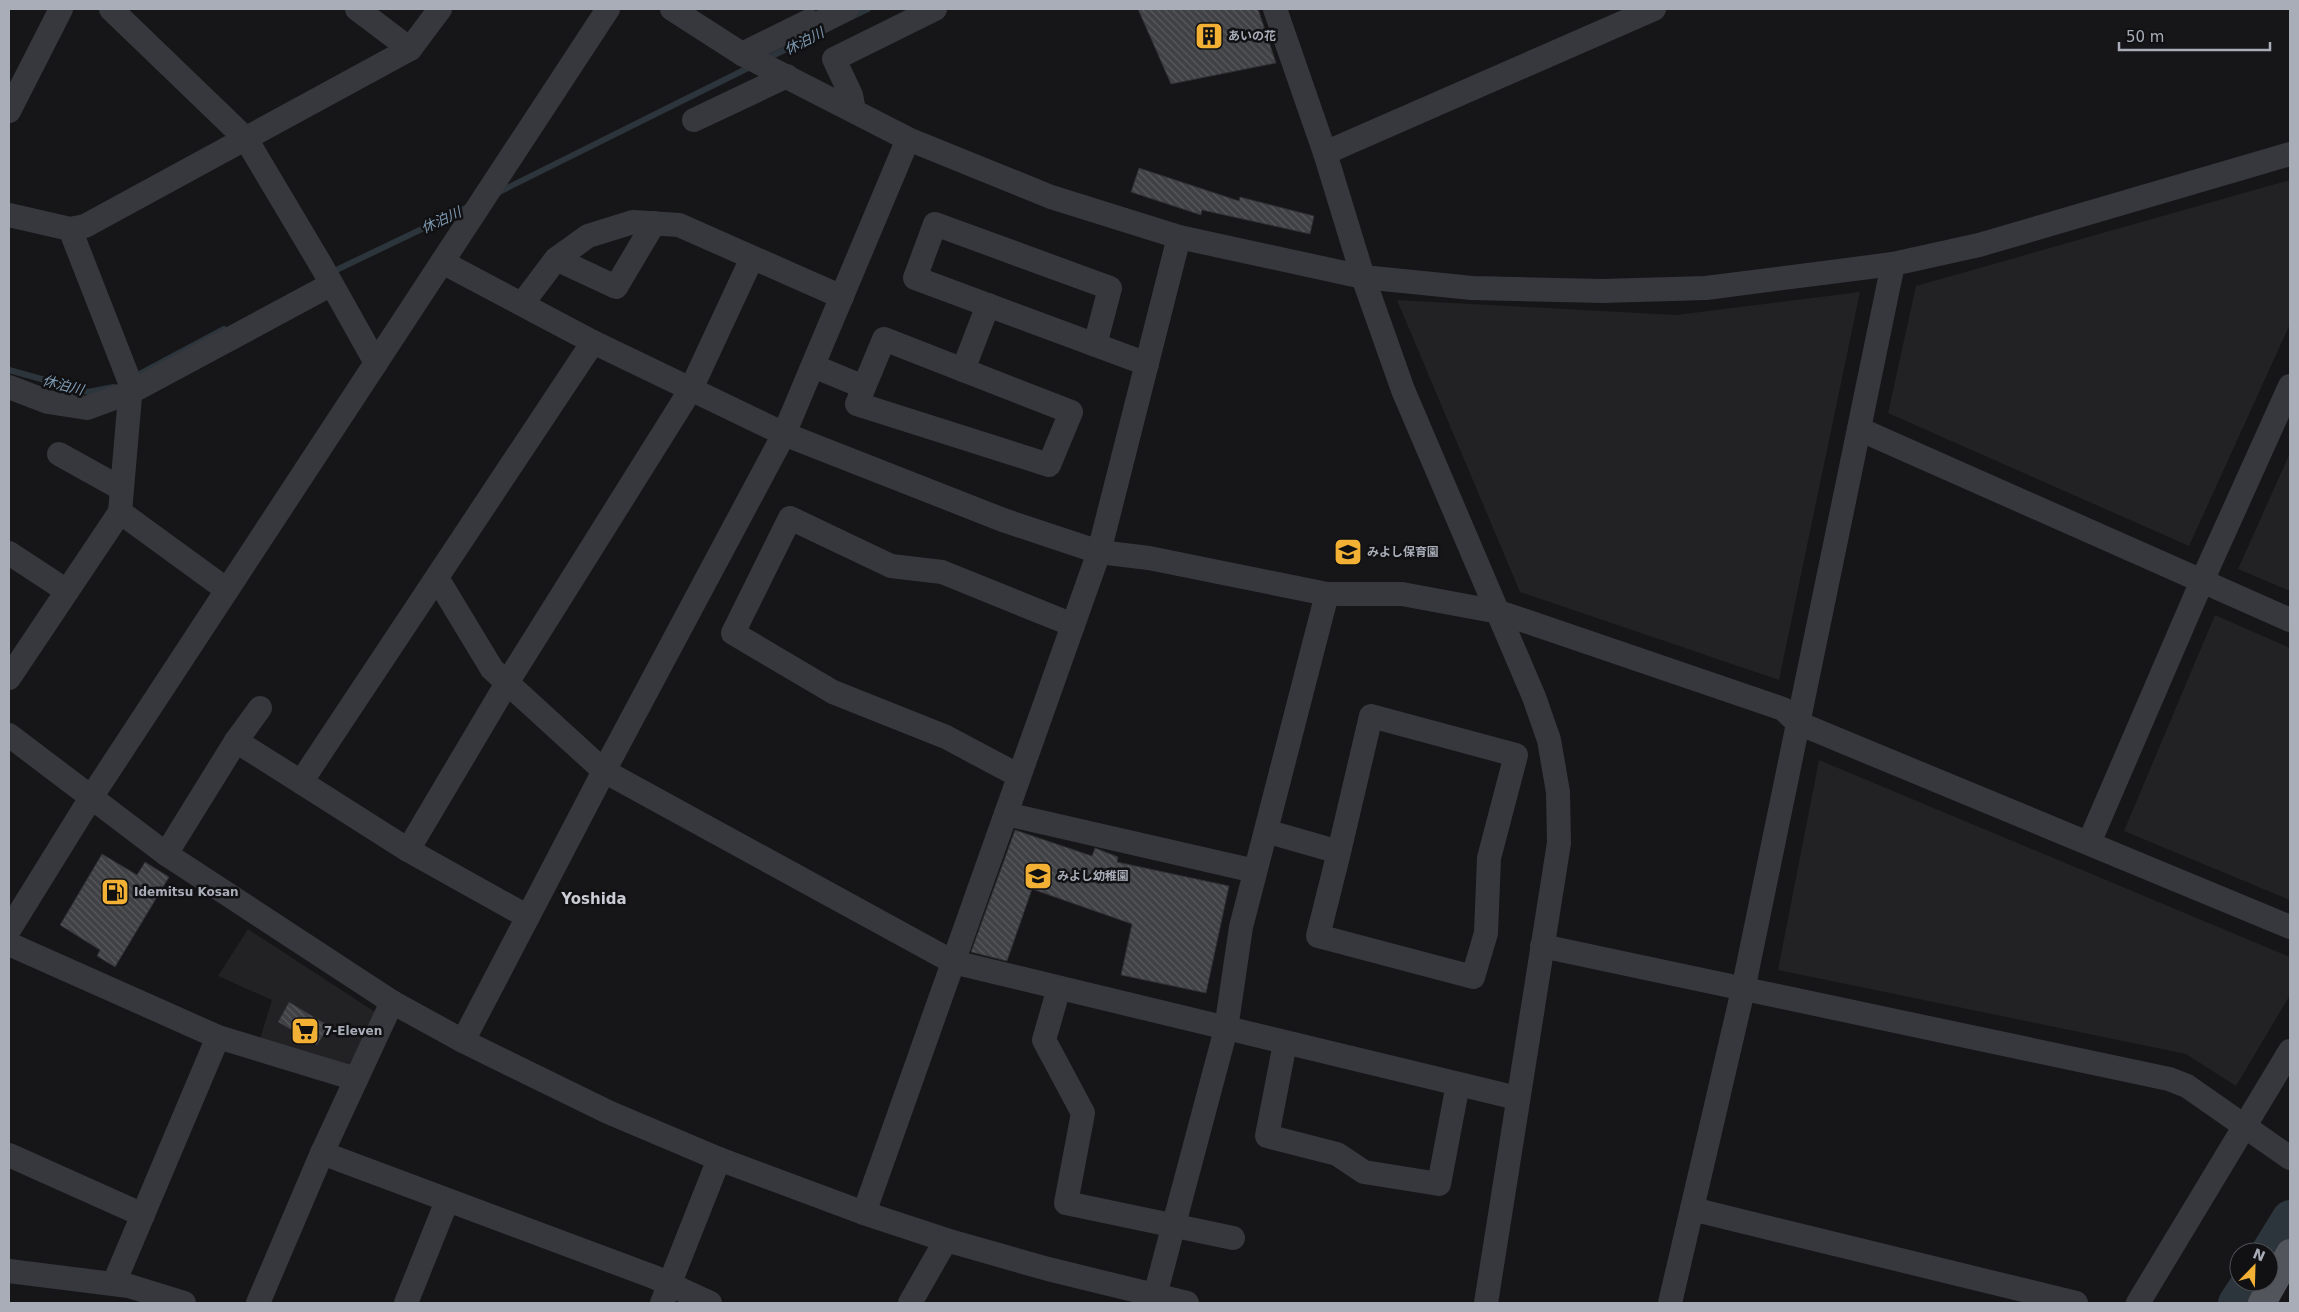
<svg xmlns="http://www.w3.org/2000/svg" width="2299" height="1312" font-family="'DejaVu Sans','Noto Sans JP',sans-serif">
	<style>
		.built { fill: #222225 }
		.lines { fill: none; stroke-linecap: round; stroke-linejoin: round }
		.stream { stroke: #2c353c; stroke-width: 6 }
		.river { stroke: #2c353c; stroke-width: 36 }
		.building { fill: url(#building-back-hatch); stroke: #303034 }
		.minor { stroke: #37383d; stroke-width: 24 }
		.major { stroke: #53555c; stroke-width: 28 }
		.labels { text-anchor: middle; stroke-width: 5; stroke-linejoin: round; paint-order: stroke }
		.poi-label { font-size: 12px; font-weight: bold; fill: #a8adb8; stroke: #111113; text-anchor: start }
		.water-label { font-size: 14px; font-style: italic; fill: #7f9bb3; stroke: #111113 }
		.quarter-label { font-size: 15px; font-weight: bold; fill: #c9ccd4; stroke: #111113 }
	</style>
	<defs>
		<pattern id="building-back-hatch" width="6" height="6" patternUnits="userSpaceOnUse" patternTransform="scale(1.25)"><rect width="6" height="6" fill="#404145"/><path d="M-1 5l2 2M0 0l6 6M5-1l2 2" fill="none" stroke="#595a5e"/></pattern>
	</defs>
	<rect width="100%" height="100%" fill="#161618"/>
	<g class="built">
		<path d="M2290,180V324L2189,546L1888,413L1916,286Z"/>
		<path d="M1860,292L1779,680L1520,592L1397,300L1676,315Z"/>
		<path d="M2290,453V591L2238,569Z"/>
		<path d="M2215,615L2290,648V900L2124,831Z"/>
		<path d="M1819,760L2290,957V995L2236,1086L2186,1054L1778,970Z"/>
		<path d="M248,929L375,1012L355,1066L347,1068L260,1039L272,1000L218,976Z"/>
	</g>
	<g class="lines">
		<g class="stream">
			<path d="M851,17L868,9"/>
			<path d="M766,59L819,33"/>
			<path d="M497,193L752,66"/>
			<path d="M330,273L470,206"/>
			<path d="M9,370L88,392L114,387"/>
			<path d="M134,377L224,329"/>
		</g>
		<g class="river">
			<path d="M2269,1252L2290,1218"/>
			<path d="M2236,1303L2250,1282"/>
		</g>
	</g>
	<g class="building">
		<path d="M1138,9H1258L1276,63L1171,84Z"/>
		<path d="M1139,168L1239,201L1240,197L1314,216L1310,234L1202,210L1201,215L1131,192Z"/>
		<path d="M1015,830L1092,856L1095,848L1118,857L1117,862L1229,886L1206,993L1121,975L1132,924L1032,889L1007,961L971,952Z"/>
		<path d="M102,854L137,875L145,862L169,877L115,967L97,956L100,950L60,925Z"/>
		<path d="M289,1002L329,1026L317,1045L278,1022Z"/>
	</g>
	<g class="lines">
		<g class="minor">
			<path d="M111,9L246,139L321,265L376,363"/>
			<path d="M357,9L410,49"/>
			<path d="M672,9L742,54L908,139L1051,197L1179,237L1363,277L1472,288L1602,291L1706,288L1893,264L1979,245L2290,154"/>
			<path d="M1275,9L1325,153L1363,277L1403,390L1534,697L1549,740L1558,792L1559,843L1486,1303"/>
			<path d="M742,54L809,21L815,25L847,9"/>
			<path d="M9,111L61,9"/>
			<path d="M854,111L851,95L834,59L935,9"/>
			<path d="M694,120L787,76"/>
			<path d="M1325,153L1654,9"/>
			<path d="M9,215L70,229L85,226L410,49L440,9"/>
			<path d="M556,259L616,287L654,223"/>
			<path d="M442,262L593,342L784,434L1003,520L1099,552L1149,558L1327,594H1402L1499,612L1783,709L1798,723L2290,927"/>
			<path d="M522,304L556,259L588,236L633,222L679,225L842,297"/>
			<path d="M1095,345L1110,288L935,224L915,278L1147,364"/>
			<path d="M813,366L864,387L884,339L1071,412L1049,465L857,404L864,387"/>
			<path d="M963,370L988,305"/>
			<path d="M9,387L48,402L87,408L131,392L330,285"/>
			<path d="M1859,429L2290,620"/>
			<path d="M59,454L122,489"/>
			<path d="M120,512L227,590"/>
			<path d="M9,553L67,591"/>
			<path d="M437,578L492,669L604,771L953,962L1517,1098"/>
			<path d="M9,678L120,512L131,385L70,229"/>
			<path d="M9,735L166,854L392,1002L463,1041L608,1112L719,1159L864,1213L946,1240L1048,1269L1187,1303"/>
			<path d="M236,741L301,782"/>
			<path d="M1019,776L946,737L833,692L733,633L790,518L891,566L942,572L1073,625"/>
			<path d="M1006,814L1255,871"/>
			<path d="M1266,831L1339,852L1371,716L1516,755L1489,858L1486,933L1473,977L1318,936L1339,852"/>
			<path d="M2089,843L2202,581L2290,386"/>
			<path d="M408,850L507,683L691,389L752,258"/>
			<path d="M166,854L236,741L260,708"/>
			<path d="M528,917L408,850L301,782L593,342"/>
			<path d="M9,930L92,796L608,9"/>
			<path d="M9,944L218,1037L356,1079"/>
			<path d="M1542,946L2169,1079L2187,1086L2290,1158"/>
			<path d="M1059,988L1044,1040L1083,1113L1066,1203L1233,1238"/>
			<path d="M463,1041L604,771L784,434L908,139"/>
			<path d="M1285,1043L1267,1136L1337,1154L1364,1172L1439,1184L1458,1084"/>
			<path d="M322,1153L654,1277L710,1303"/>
			<path d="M9,1155L143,1215"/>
			<path d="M1692,1209L2076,1303"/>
			<path d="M864,1213L1099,552L1179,237"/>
			<path d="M9,1271L129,1286L184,1303"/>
			<path d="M114,1283L218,1037"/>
			<path d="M258,1303L322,1153L392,1002"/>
			<path d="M406,1303L447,1201"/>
			<path d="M662,1303L719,1159"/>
			<path d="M910,1303L946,1240"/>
			<path d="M1153,1303L1226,1029L1241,927L1327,594"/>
			<path d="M1670,1303L1743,990L1893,264"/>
			<path d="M2138,1303L2290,1051"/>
		</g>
		<path class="major" d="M2262,1303L2290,1253"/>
	</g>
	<defs>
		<symbol id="building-square" viewBox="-11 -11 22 22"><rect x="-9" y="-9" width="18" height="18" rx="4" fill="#f2b134" stroke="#111113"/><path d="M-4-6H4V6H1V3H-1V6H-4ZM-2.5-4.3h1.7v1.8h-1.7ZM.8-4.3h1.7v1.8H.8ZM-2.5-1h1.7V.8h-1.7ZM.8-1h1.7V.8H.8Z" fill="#111"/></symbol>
		<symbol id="school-square" viewBox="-11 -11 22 22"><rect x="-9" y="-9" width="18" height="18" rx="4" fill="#f2b134" stroke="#111113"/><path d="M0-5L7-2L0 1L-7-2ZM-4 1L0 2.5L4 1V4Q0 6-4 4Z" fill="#111"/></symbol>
		<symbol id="fuel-square" viewBox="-11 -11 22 22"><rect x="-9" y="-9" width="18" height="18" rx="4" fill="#f2b134" stroke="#111113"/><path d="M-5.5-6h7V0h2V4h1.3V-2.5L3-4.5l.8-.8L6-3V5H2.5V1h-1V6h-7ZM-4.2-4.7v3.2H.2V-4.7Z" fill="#111"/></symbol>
		<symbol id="supermarket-square" viewBox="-11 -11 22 22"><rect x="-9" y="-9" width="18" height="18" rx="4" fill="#f2b134" stroke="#111113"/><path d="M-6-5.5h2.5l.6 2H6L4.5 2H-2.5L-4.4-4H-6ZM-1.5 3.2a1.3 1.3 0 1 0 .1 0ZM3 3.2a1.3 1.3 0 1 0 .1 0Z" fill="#111"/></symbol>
	</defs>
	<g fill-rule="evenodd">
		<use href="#building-square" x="1193" y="20" width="32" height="32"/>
		<use href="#school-square" x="1332" y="536" width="32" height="32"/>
		<use href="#school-square" x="1022" y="860" width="32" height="32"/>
		<use href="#fuel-square" x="99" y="876" width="32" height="32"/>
		<use href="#supermarket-square" x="289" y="1015" width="32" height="32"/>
	</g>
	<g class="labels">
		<g class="poi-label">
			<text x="1228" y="40">あいの花</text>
			<text x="1367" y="556">みよし保育園</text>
			<text x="1057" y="880">みよし幼稚園</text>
			<text x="134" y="896">Idemitsu Kosan</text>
			<text x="324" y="1035">7-Eleven</text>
		</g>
		<g class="water-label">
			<text transform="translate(804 41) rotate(-27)" y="5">休泊川</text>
			<text transform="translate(441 220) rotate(-25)" y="5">休泊川</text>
			<text transform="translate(63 385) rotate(14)" y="5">休泊川</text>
		</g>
		<g class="quarter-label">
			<text x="594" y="904">Yoshida</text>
		</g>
	</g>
	<rect width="2299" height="1312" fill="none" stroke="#a8adb8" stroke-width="20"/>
	<g transform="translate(2254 1267) rotate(23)"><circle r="24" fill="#111113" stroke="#4d4f55"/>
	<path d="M0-4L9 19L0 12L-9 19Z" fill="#f2b134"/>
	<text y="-8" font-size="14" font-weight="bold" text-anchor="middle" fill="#a8adb8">N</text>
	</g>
	<path d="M2119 42v8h151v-8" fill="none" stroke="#a8adb8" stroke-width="2.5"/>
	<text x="2126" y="42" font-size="15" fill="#a8adb8" stroke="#111113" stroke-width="4" paint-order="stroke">50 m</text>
</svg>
